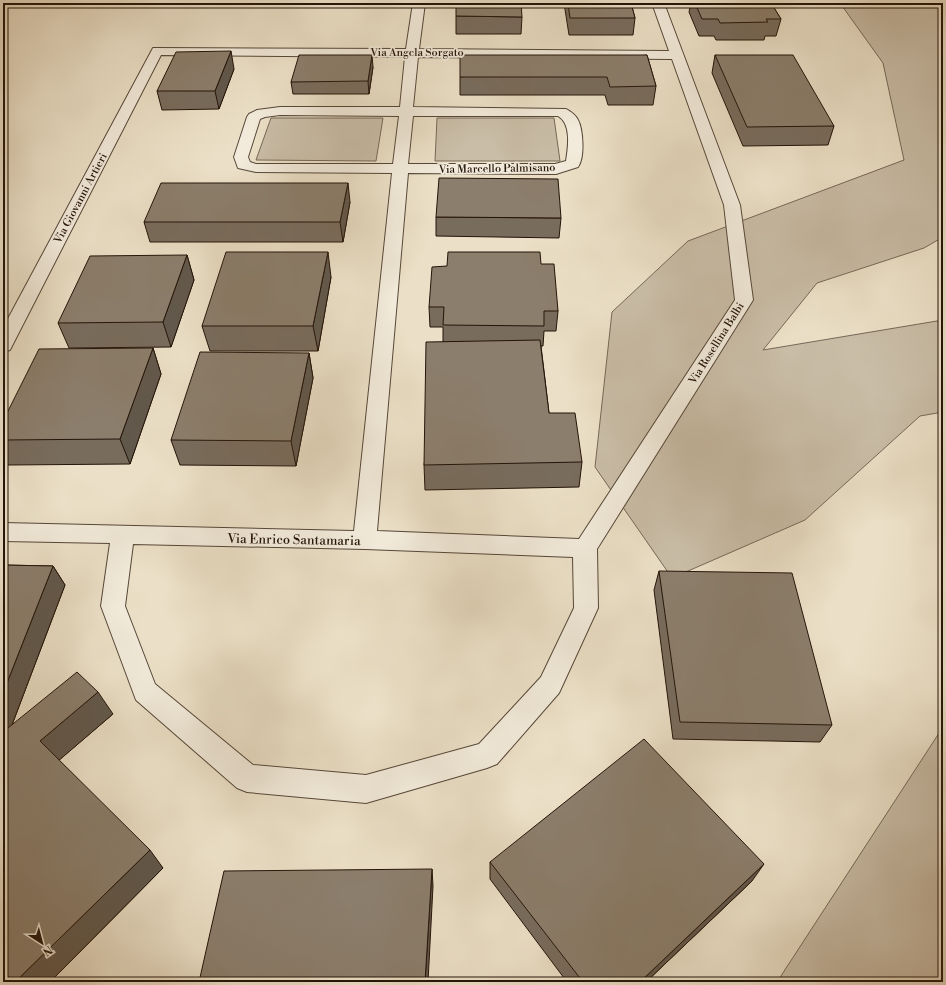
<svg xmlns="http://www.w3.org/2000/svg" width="946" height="985" font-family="'Libre Bodoni',serif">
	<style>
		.green { fill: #c9bda7; stroke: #766858 }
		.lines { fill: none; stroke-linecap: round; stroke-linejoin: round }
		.minor-casing { stroke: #564738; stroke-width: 2 }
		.minor { fill: #f2ebdb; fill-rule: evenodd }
		.wall { fill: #786c5d; stroke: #241409 }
		.shaded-wall { fill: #61584c; stroke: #241409 }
		.building { fill: #8b7e6c; stroke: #241409 }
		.labels { text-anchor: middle; stroke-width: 3.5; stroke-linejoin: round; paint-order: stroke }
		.far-street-label { font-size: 11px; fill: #241409; stroke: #f2ebdb }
		.street-label { font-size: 13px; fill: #241409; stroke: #f2ebdb }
	</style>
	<rect width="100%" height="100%" fill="#ebe0c7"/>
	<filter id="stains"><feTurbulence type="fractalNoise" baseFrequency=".005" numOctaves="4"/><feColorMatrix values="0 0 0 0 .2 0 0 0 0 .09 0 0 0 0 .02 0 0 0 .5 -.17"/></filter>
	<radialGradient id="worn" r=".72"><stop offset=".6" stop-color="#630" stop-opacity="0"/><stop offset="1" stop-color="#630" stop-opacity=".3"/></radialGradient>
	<g class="green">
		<path d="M840,3H943V237L924,248L817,283L763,350L943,320V412L920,416L805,520L672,578L595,467L612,312L688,241L904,160L883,63Z"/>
		<path d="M271,118H383L376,161L256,160Z"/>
		<path d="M437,118H554L560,161H435Z"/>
		<path d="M943,727V982H777Z"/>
	</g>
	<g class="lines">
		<defs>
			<path id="minor" d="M413,3H425L419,49L669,51L652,3H664L740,205L753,300L597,549L598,608L559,693L497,764L487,768L366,803L247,792L237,788L136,700L101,606L110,543L3,541V523L354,531L392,173L256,172L238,168L234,157L247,117L249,114L257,110L280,107H400L405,57L161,55L12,346L10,350L3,352V328L153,48L406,49ZM418,57L672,59L724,205L735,300L579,539L377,531L408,173L556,174L578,167C585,158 583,129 578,120C575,114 571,112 566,109L413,107ZM280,115L399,116L393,164H256L250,162L248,157L260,119L265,117ZM413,116H558C572,124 568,148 566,161L555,164H408ZM133,544L365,549L573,557L574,608L541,677L479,744L366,775L253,765L155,684L125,606Z"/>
		</defs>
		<use href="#minor" class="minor-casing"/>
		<use href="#minor" class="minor"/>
	</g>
	<g class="wall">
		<path d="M564,3H631L635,18L633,35H569Z"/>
		<path d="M691,3H771L781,19L776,36H765L764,40H716L714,36H699L689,12Z"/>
		<path d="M456,16L522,17L521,34H456Z"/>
		<path d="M647,55L656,86L653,105H608L605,95H460V77Z"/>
		<path d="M715,55L834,126L828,145L743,146L712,73Z"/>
		<path d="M373,67L369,94H293L291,82Z"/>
		<path d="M234,69L219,109L162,110L157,91Z"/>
		<path d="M350,202L343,242H150L144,222Z"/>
		<path d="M436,217L561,218L559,238L436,236Z"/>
		<path d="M187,255L194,280L171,347L69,348L58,323Z"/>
		<path d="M541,264L558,311L556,331H544L543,346H541L549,413L582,462L579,487L425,490L424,465L443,341V327H430L429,307Z"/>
		<path d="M331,277L318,351H210L202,326Z"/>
		<path d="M153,348L161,374L130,464L8,465L3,456V421Z"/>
		<path d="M309,353L313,378L296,466L180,465L171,440Z"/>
		<path d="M3,565L53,566L65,585L12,725L113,714L59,760L163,868L50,982H13L6,730H3Z"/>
		<path d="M659,571L832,725L820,742L673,739L654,590Z"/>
		<path d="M490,862L752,881L646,982H567L490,879Z"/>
	</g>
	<g class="shaded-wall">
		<path d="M231,51L234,69L219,109L215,91Z"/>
		<path d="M372,55L373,67L369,94L368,81Z"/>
		<path d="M348,183L350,202L343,242L340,222Z"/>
		<path d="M328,252L331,277L318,351L313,326Z"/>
		<path d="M187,255L194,280L171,347L163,322Z"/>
		<path d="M153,348L161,374L130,464L120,439Z"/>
		<path d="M309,353L313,378L296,466L291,441Z"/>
		<path d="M53,566L65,585L10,730L3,722V693Z"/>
		<path d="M98,692L113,714L57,762L40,741Z"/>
		<path d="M150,850L163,868L50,982H15Z"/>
		<path d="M764,864L752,881L646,982H640Z"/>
		<path d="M432,869L433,886L428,982H425Z"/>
	</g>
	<g class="building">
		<path d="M456,3H521L522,17L456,16Z"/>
		<path d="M568,3H631L635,18H570Z"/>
		<path d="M695,3H771L781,19H766L768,22L720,23L718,19H702Z"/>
		<path d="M231,51L215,91H157L176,52Z"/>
		<path d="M299,55H372L368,81L291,82Z"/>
		<path d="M460,55H647L656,86L610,87L607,77H460Z"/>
		<path d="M715,55H793L834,126L747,127Z"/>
		<path d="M439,178L558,179L561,218L436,217Z"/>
		<path d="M161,183H348L340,222H144Z"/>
		<path d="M226,252H328L313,326H202Z"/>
		<path d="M448,252H540L541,264H554L558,311H544V326L443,325L444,307H429L432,267L447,266Z"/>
		<path d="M187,255L163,322L58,323L90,256Z"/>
		<path d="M540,340L549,413H575L582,462L424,465L426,342Z"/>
		<path d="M153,348L120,439L3,440V421L39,349Z"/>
		<path d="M200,352L309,353L291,441L171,440Z"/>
		<path d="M3,565L53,566L3,693Z"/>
		<path d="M659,571L792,573L832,725L680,722Z"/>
		<path d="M77,672L98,692L40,741L150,850L15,982H13L3,970V732Z"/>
		<path d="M644,739L764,864L640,982H583L490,862Z"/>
		<path d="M432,869L425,982H199L224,871Z"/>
	</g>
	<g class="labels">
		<g class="far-street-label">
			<text x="417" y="56">Via Angela Sorgato</text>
			<text transform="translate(497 168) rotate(-1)" y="4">Via Marcello Palmisano</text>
			<text transform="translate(80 198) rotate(-62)" y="4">Via Giovanni Artieri</text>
			<text transform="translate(716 343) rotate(-58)" y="4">Via Rosellina Balbi</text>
		</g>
		<g class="street-label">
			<text transform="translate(294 539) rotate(1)" y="5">Via Enrico Santamaria</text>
		</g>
	</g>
	<rect width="946" height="985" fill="none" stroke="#ebe0c7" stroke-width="16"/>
	<rect x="4" y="4" width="938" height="977" fill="none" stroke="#241409" stroke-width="2"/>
	<rect x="8" y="8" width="930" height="969" fill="none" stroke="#241409"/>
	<g transform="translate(42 943) rotate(144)" stroke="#f2ebdb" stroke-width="3" paint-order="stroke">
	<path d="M0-3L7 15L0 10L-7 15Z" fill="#241409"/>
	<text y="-6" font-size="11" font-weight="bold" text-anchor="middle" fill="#241409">N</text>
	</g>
	<rect width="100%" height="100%" filter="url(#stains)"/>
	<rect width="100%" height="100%" fill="url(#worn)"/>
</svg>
